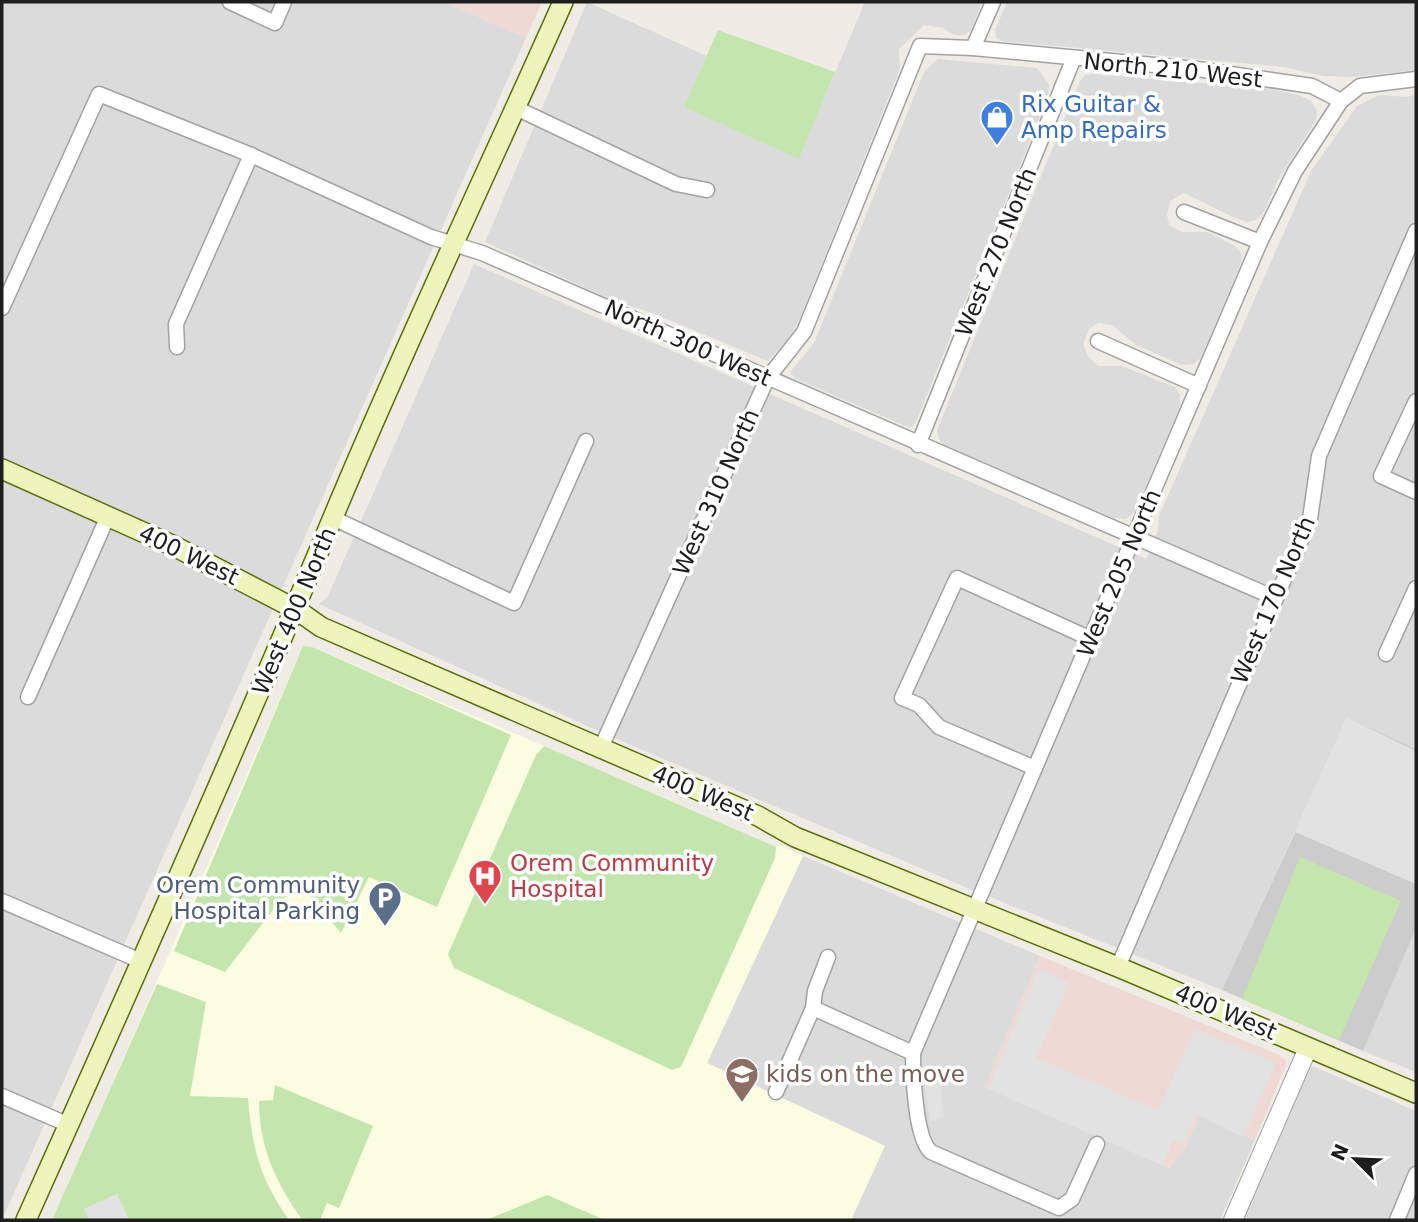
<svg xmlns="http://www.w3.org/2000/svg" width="1418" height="1222" font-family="'DejaVu Sans',sans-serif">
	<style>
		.residential { fill: #dcdbdb }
		.commercial { fill: #eed9d5 }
		.education { fill: #fafde0 }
		.religious { fill: #ccc }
		.grass { fill: #c4e5ae }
		.parking { fill: #e2e2e2 }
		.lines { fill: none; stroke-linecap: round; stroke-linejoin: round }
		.minor-casing { stroke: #a2a2a2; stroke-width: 17 }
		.tertiary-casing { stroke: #a2a2a2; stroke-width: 20 }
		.secondary-casing { stroke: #5a6e0c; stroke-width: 22 }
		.minor { stroke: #fff; stroke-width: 14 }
		.tertiary { stroke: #fff; stroke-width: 18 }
		.secondary { stroke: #edf5bc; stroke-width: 19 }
		.labels { text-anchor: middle; stroke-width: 7; stroke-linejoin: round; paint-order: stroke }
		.street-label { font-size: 23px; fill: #1e1e1e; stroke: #fff }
		.shop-label { font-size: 23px; fill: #366cbe; stroke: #fff; text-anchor: start }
		.health-label { font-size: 23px; fill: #be3a42; stroke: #fff; text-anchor: start }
		.service-label { font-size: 23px; fill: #4e5e75; stroke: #fff; text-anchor: end }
		.education-label { font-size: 23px; fill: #785e54; stroke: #fff; text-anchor: start }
	</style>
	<rect width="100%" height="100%" fill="#eeece5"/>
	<g class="residential">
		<path d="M2,2H445L526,38L2,1220Z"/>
		<path d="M587,2L707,56L684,107L799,158L865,2H982L971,30L965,35H954L943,28L924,25L899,49L900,69L800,318L791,335L768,361L652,313L612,300L485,242Z"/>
		<path d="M1007,2H1387L1416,4V70L1352,77L1323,76L1285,67L1002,41L996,38L995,30Z"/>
		<path d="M938,59L1037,68L1049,84L1048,97L916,422L910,428L794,378L790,372L814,343L924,72Z"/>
		<path d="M1093,74L1265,88L1299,95L1311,101L1317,110L1316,120L1278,180L1264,212L1256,220L1247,222L1233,217L1184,193L1170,201L1167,215L1169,225L1182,232H1207L1235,246L1242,254L1241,263L1201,358L1193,364L1182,365L1136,345L1112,325L1098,323L1089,329L1083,344L1088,356L1098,366H1122L1175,387L1180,395V406L1135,511L1126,519L1114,518L944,445L939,439L937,430L1080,81L1085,75Z"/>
		<path d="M1416,94V749L1347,718L1222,990L965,887L607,735L319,604L328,596L474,264L1146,559L1158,530L1159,516L1311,171L1357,106L1380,95L1407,97Z"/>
		<path d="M803,856L1040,956L985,1087L1169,1168L1186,1146L1199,1115L1255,1140L1220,1220H851L884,1145L707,1063Z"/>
		<path d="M1416,929V1072L1363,1051Z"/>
		<path d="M1315,1067L1416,1111L1415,1220H1240L1309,1068Z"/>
	</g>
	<g class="commercial">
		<path d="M445,2H542L526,38Z"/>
		<path d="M1040,956L1279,1055L1287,1062L1255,1140L1199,1115L1186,1146L1170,1168L985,1087Z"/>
	</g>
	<path class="education" d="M303,646L312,647L537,743L735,833L772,849L778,844L803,856L707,1063L885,1146L851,1220H53Z"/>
	<path class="religious" d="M1348,718L1416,749V929L1363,1051L1222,990Z"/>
	<g class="grass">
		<path d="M718,30L835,72L799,159L684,107Z"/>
		<path d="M303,646L312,647L511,735L437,907L369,877L341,933L302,886L280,901L225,972L174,951Z"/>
		<path d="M544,746L776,847L775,858L681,1067L672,1070L454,968L448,954L536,755Z"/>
		<path d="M1300,857L1401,901L1339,1040L1242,999Z"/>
		<path d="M157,984L206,1002L190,1096L248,1098C252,1148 260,1179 289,1220H52Z"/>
		<path d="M275,1085L373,1126L339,1208L327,1203L320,1220L301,1218C275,1181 259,1146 259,1101L273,1100Z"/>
		<path d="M547,1195L605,1220H486Z"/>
	</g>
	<g class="parking">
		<path d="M1348,718L1416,751V884L1295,832Z"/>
		<path d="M1039,968L1069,983L1036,1058L1158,1110L1195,1029L1276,1063L1243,1137L1196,1114L1183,1144L1173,1140L1163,1165L988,1089Z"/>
		<path d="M939,1076L944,1117L930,1121L924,1081Z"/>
		<path d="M117,1194L129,1220H89L84,1209Z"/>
	</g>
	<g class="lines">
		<defs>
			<g id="minor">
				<path d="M230,2L275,23L284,2"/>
				<path d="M973,48L993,2"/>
				<path d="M516,108L676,184L707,190"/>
				<path d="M1184,212L1260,242"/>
				<path d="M2,308L99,94L251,155L431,237L482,253L1275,598"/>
				<path d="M1098,341L1199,386"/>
				<path d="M177,347L176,324L251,155"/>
				<path d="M1416,401L1381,476L1416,492"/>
				<path d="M918,445L1073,60"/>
				<path d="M333,518L514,603L586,441"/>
				<path d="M1386,654L1416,588"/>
				<path d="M28,697L108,516"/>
				<path d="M600,750L767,379L804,332L920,46L973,48L1197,69L1312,86L1341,101L1360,86L1416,79"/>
				<path d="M1035,768L939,727L919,705L902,698L957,578L1091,639"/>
				<path d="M2,901L143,962"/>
				<path d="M1118,967L1310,519L1319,456L1416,231"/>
				<path d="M813,1008L913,1053"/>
				<path d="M776,1092L813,1008L815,991L828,957"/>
				<path d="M2,1096L69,1125"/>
				<path d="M1097,1144L1072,1199L1059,1208L931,1152C915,1139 913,1073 913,1053L1260,242L1295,171L1341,101"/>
				<path d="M1397,1220L1416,1174"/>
			</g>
			<path id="tertiary" d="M1233,1220L1308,1048"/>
			<g id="secondary">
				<path d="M2,469L174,546L297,610L321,627L758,816L795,837L1118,967L1416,1093"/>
				<path d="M26,1220C131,986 235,752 334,515C406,342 487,173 563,2"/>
			</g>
		</defs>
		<use href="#minor" class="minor-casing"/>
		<use href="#tertiary" class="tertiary-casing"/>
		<use href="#secondary" class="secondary-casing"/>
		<use href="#minor" class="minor"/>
		<use href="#tertiary" class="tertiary"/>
		<use href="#secondary" class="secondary"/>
	</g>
	<defs>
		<symbol id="shop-pin" viewBox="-11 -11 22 30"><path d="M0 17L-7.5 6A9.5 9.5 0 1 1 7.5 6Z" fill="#3f7fe0" stroke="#fff"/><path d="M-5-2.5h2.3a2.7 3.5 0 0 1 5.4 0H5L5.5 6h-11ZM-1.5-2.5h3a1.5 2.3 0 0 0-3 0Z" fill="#fff"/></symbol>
		<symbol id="hospital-pin" viewBox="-11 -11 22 30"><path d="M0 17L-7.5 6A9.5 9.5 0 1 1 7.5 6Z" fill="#e0444e" stroke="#fff"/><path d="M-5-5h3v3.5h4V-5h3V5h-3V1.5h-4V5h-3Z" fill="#fff"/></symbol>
		<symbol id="parking-pin" viewBox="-11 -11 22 30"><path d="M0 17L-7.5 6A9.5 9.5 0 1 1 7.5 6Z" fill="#5c6f8a" stroke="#fff"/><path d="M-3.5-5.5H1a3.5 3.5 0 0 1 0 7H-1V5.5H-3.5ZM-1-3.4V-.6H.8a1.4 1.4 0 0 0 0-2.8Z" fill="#fff"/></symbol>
		<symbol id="school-pin" viewBox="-11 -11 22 30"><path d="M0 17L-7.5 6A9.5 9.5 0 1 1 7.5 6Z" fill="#8d6e63" stroke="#fff"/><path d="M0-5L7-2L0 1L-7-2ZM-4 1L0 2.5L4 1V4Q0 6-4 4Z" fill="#fff"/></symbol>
	</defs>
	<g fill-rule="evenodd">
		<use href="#shop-pin" x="978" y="98" width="38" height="52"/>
		<use href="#hospital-pin" x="466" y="857" width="38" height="52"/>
		<use href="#parking-pin" x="366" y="879" width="38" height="52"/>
		<use href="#school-pin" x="723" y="1055" width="38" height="52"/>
	</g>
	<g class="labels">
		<g class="street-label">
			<text transform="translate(1173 70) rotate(6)" y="8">North 210 West</text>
			<text transform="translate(996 252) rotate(-68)" y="8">West 270 North</text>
			<text transform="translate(688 343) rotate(24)" y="8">North 300 West</text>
			<text transform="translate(716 492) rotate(-66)" y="8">West 310 North</text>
			<text transform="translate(189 555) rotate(26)" y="8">400 West</text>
			<text transform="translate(1119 573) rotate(-67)" y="8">West 205 North</text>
			<text transform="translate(1273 600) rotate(-67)" y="8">West 170 North</text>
			<text transform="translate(294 611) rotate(-67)" y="8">West 400 North</text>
			<text transform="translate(703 793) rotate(23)" y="8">400 West</text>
			<text transform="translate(1226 1012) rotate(23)" y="8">400 West</text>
		</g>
		<g class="shop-label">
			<text x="1021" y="112">Rix Guitar &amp;<tspan x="1021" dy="26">Amp Repairs</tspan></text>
		</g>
		<g class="health-label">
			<text x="510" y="871">Orem Community<tspan x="510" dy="26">Hospital</tspan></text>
		</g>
		<g class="service-label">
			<text x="360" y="893">Orem Community<tspan x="360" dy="26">Hospital Parking</tspan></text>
		</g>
		<g class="education-label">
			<text x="766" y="1082">kids on the move</text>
		</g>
	</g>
	<rect width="1418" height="1222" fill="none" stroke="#1e1e1e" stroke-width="7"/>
	<g transform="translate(1355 1159) rotate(294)" stroke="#ffffff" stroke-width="5" paint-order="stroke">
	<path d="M0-5L12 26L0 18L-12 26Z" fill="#1e1e1e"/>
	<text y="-10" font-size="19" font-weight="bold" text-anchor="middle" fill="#1e1e1e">N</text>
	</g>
</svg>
